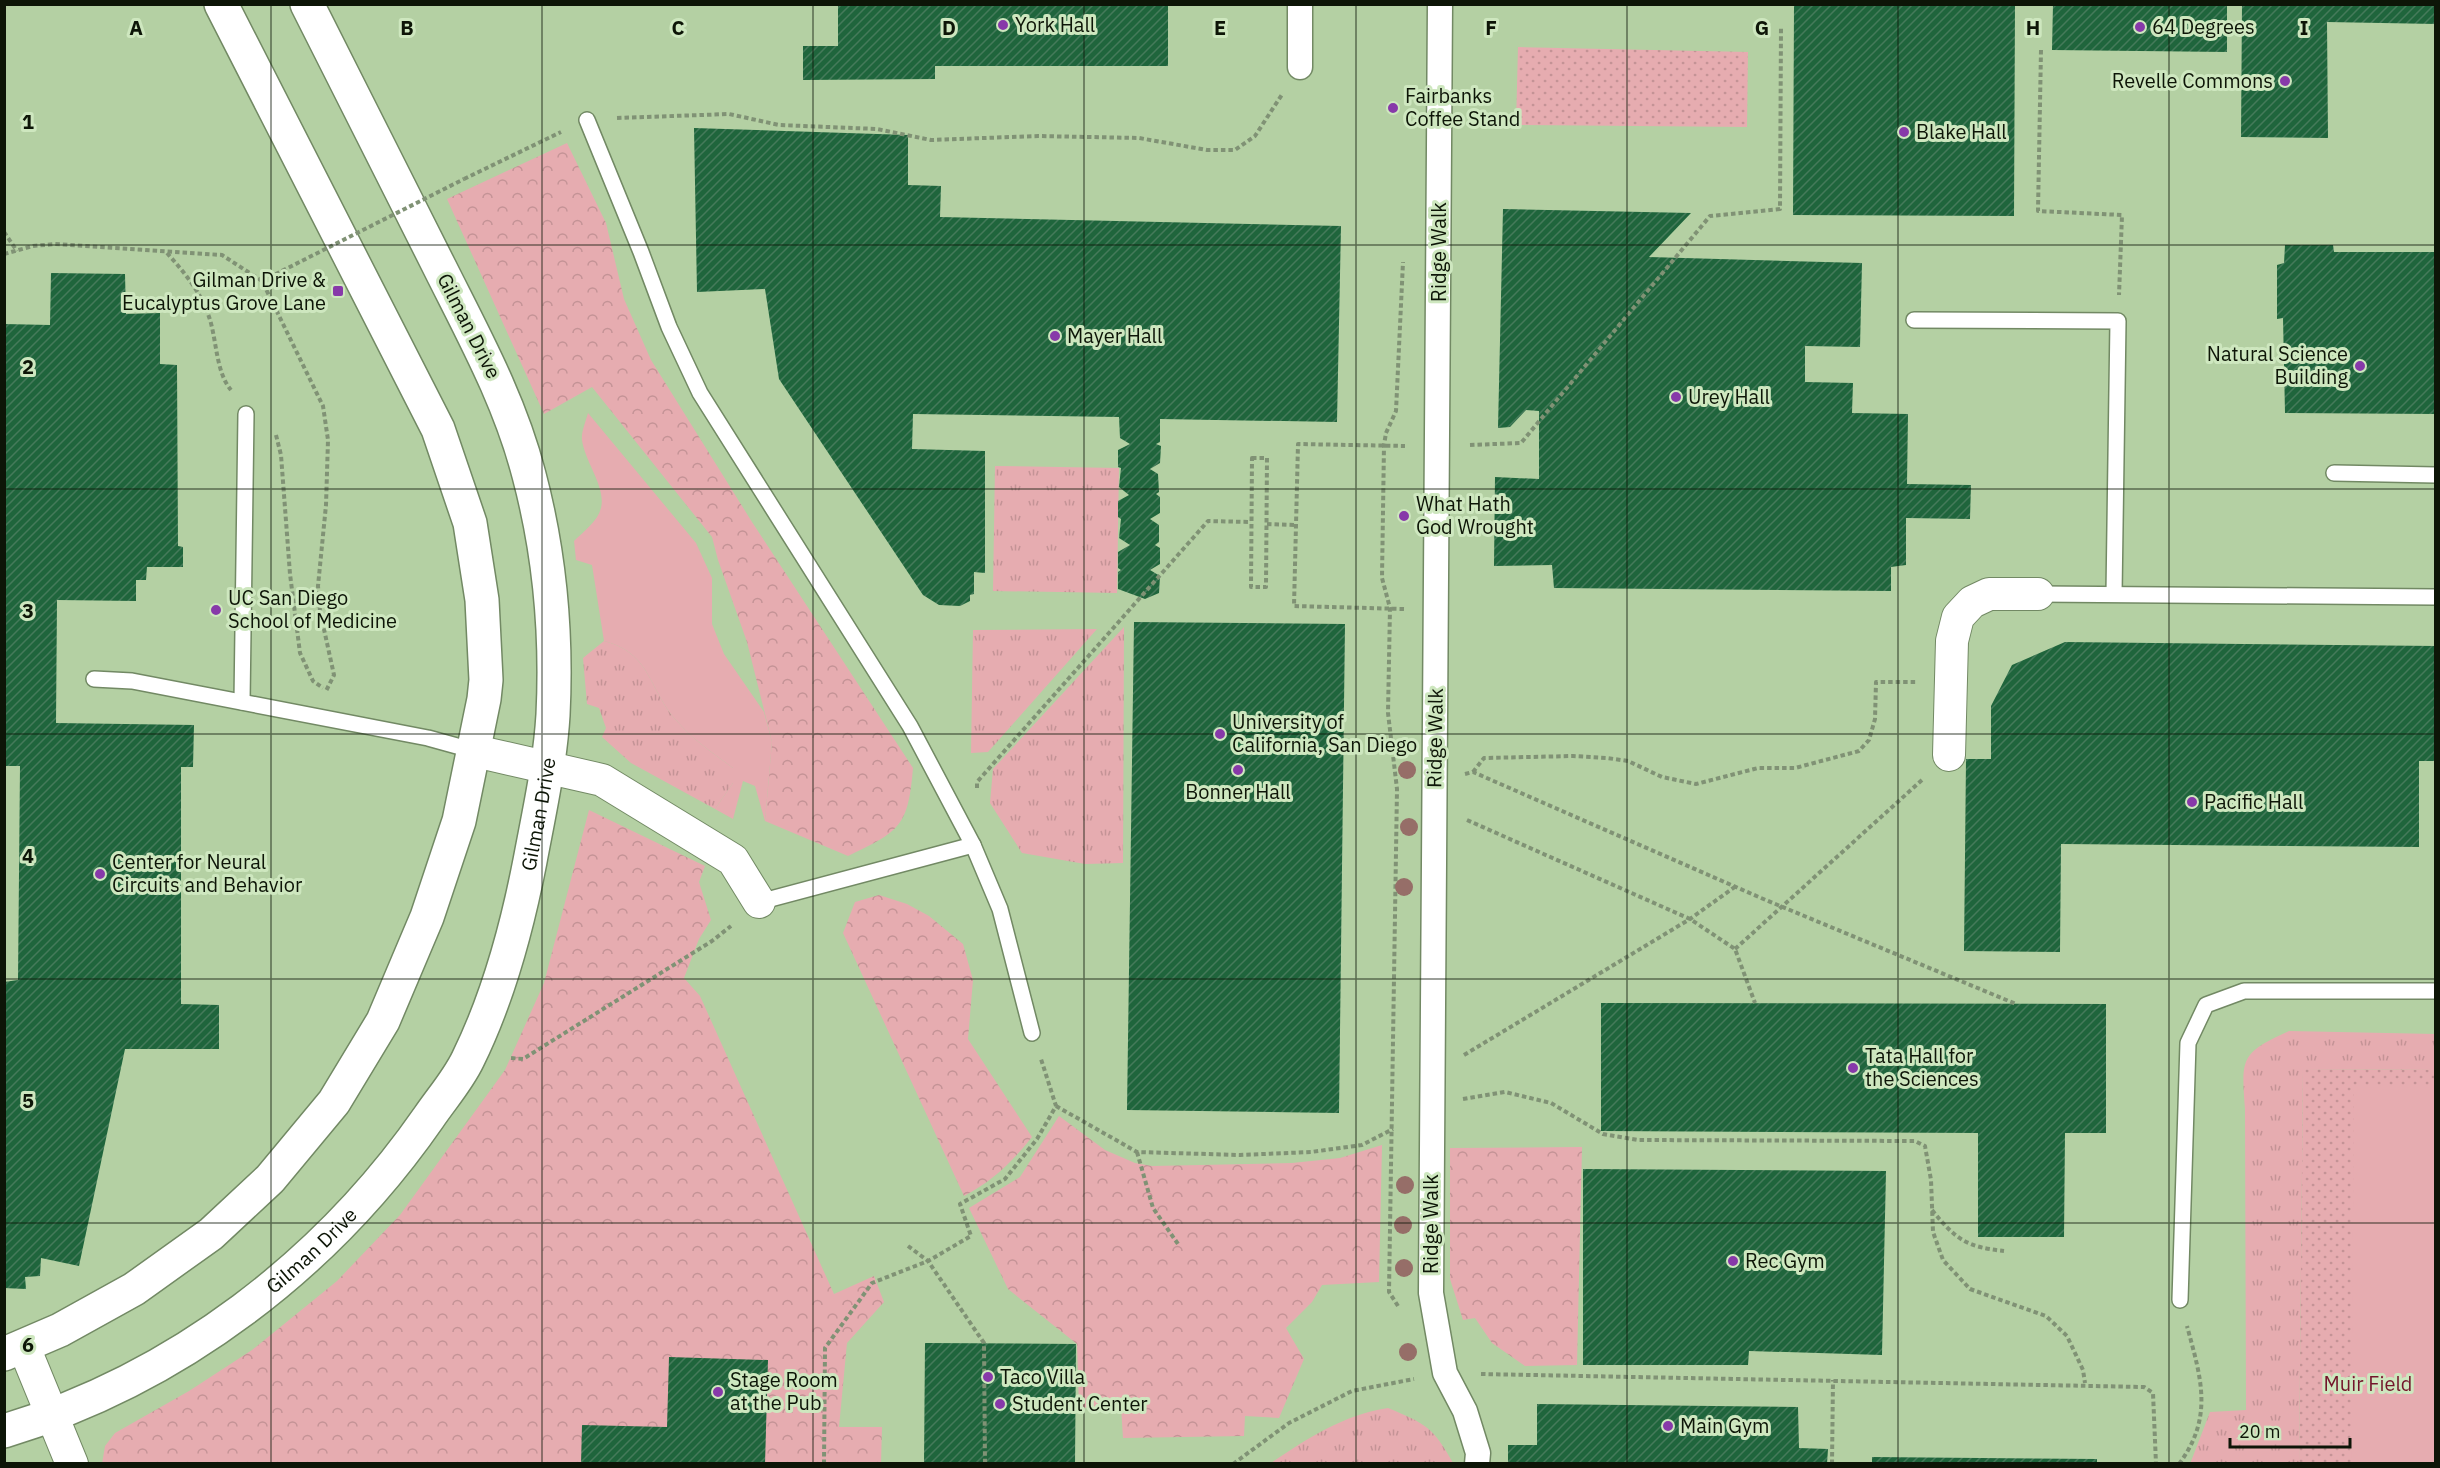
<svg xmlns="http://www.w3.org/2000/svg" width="2440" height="1468" font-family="'IBM Plex Sans',sans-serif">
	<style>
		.built { fill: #b4d0a3 }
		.grass { fill: url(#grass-tufts) }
		.forest { fill: url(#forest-crowns) }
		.park { fill: url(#park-dots) }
		.garden { fill: #e6acb0 }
		.building { fill: url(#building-hatch) }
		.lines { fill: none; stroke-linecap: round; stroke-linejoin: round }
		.service-casing { stroke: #728964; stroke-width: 18 }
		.pedestrian-casing { stroke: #728964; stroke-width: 27 }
		.minor-casing { stroke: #728964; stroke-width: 34 }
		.secondary-casing { stroke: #728964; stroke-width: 36 }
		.path { stroke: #809275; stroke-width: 4; stroke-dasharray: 4.5 3; stroke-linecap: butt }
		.service { stroke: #fff; stroke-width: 15 }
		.pedestrian { stroke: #fff; stroke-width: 24 }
		.minor { stroke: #fff; stroke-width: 32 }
		.secondary { stroke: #fff; stroke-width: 33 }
		.path-bridge { stroke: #809275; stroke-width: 4; stroke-dasharray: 4.5 3; stroke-linecap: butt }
		.tree { fill: #966e68 }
		.grid { fill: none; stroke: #0d1507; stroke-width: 1.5; stroke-opacity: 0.55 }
		.poi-dot { fill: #8739a9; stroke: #cee7bf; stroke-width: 2 }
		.labels { text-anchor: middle; stroke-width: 6; stroke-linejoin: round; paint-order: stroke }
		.poi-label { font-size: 20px; fill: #0d1507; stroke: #cee7bf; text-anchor: start }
		.street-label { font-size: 20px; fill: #0d1507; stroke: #cee7bf }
		.park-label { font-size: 20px; fill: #73162b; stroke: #cee7bf }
		.grid-label { font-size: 20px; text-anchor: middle; font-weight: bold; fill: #0d1507; stroke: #cee7bf; stroke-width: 6; stroke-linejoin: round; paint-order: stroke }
	</style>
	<defs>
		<pattern id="grass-tufts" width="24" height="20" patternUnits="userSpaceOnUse" patternTransform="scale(1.5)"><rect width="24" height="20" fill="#e6acb0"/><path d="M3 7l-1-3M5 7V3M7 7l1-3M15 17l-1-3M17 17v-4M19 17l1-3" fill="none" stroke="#c49396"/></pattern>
		<pattern id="forest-crowns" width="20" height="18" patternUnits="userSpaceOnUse" patternTransform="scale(1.5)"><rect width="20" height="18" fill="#e6acb0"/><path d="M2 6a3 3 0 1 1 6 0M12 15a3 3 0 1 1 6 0" fill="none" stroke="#c49396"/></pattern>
		<pattern id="park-dots" width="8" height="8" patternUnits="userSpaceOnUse" patternTransform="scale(1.5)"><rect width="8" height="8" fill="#e6acb0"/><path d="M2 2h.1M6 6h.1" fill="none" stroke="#c49396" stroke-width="1.8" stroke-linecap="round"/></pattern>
		<pattern id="building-hatch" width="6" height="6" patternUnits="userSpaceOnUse" patternTransform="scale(1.5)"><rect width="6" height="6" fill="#1f653c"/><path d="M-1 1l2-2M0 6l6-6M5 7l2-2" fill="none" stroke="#457a5a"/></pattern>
	</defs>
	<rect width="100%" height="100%" fill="#c1dab3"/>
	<path class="built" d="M5,5H2435V1463L5,1464Z"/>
	<g class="grass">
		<path d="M995,466L1119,468L1117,593L993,591Z"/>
		<path d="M1124,627L1123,863L1085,864L1022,853L990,803L993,769Z"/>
		<path d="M1097,629L988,752L971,753L973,630Z"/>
		<path d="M604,641C651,653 648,688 676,720C693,740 713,753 733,768V783L715,809L631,763L602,737L606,728L599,708L587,704L583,658Z"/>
		<path d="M2289,1031L2435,1034V1070L2303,1069L2299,1463L2190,1464L2210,1412L2246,1410L2245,1109C2241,1057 2241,1053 2289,1031Z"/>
		<path d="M1388,1408C1426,1424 1433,1427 1453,1463H1271C1308,1438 1343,1415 1388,1408Z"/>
	</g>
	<g class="forest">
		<path d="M567,143L606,223L624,299L651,360L752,522L913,768C908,827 900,831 848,856L765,821L772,742L747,642L718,560L712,537L592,387L544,414L447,199Z"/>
		<path d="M589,810L705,866L699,882L711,920L699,939L684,978L700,996L834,1294L874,1276L884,1302L847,1343L839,1427H882L881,1463L102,1464L105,1446L115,1433L189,1391L252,1350L337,1281L400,1215L505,1070L544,983Z"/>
		<path d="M879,895L907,904L929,916L963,944L973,980L968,1039L1032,1137C1012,1162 993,1181 964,1196L843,933L855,902Z"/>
		<path d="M1059,1116L1105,1150L1135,1163L1152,1166L1292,1163L1340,1158L1382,1145L1379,1282L1322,1285L1312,1302L1286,1328L1304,1359L1279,1418L1245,1416L1244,1436L1123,1438L1121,1406L1079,1408L1077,1344L1008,1289L969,1208L1020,1177Z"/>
		<path d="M1582,1147L1577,1365L1525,1366L1492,1343L1475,1318L1463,1320L1450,1279V1148Z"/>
	</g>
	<g class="park">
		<path d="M1518,47L1748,52L1747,127L1516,125Z"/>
		<path d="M2303,1069L2435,1070V1463L2299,1464Z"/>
	</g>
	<g class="garden">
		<path d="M588,413L696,543L712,578V624L724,654L764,712L772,742L765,821L755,786L743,781L733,819L715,809L733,783V768C713,753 693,740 676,720C648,688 651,653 604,641L592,565L576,560L574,541C583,532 598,521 601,508C606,487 585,462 582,440C581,432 586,421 588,413Z"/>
		<path d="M2354,1087H2435V1463H2351Z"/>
	</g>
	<g class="building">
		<path d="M838,4H1168V66H935V79L803,80V46H838Z"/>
		<path d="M1794,4H2015L2014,216L1793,215Z"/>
		<path d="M2053,4H2227V52L2052,50Z"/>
		<path d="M2242,4H2436V24L2327,22L2328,138L2241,137Z"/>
		<path d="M694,128L908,135V185L941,186L940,217L1341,226L1337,422L1160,419V442L1156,444L1161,446L1160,463L1150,469L1158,474L1159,492L1156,494L1160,497V513L1150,519L1159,525V542L1155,545L1160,548V564L1150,570L1160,576L1159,593L1145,599L1118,589V572L1121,570L1118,568V552L1130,545L1119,538L1121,519L1118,517V501L1129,495L1119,487L1121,468L1118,467V450L1130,444L1120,438L1119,417L913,414L912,449L985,451V573L974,572V594L970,595V601L960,606L939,605L923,595L779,379L765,289L697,292Z"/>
		<path d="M1503,209L1691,213L1649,257L1862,263L1860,347L1805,346V382L1853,383L1852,413L1908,414L1907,484L1971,485L1970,519L1906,518V565L1891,567V591L1554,588L1552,565L1494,566L1495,477L1539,479V411L1526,410L1510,427L1498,428Z"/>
		<path d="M2285,245H2333L2334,252H2436V414L2285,413L2283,318L2277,319V265L2284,263Z"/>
		<path d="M51,273L125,274L126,314L160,313V364L177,365L178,546L183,547V567H147L146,580H136V601L57,600L56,723L194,725L193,767H181V1004L219,1005V1049H125L79,1266L41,1258L40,1276L25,1277L26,1289L4,1288V982L18,980L20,766H4V324L50,325Z"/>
		<path d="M1134,622L1345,624L1339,1113L1127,1110Z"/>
		<path d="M2065,642L2436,646V761H2419V847L2061,844L2060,952L1964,951L1966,759H1991V706L2012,665Z"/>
		<path d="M1601,1003L2106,1004V1133H2065L2064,1237H1978V1133L1601,1131Z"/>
		<path d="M1583,1169L1886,1171L1882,1355L1749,1351L1748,1365H1583Z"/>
		<path d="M925,1343L1076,1344L1075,1464H924Z"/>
		<path d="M669,1357L768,1360L765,1464H581L582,1425L667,1427Z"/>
		<path d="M1537,1404L1798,1407L1799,1448L1828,1449L1827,1464H1508V1445H1537Z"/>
		<path d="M1872,1457L2097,1459V1464H1872Z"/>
	</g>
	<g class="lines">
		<defs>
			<g id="service">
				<path d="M587,120L641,252L669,327L700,393L910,726L973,845L1000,909L1032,1033"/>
				<path d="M1914,320L2118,321L2114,594"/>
				<path d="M2334,473L2436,475"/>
				<path d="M2038,594L2436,597"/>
				<path d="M94,679L132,681L428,738L475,751"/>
				<path d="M242,702L246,414"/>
				<path d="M759,902L973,845"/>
				<path d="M2180,1300L2188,1043L2206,1005L2244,991H2436"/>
			</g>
			<g id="pedestrian">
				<path d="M1440,4L1431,1293L1445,1373L1465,1411L1478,1453L1477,1464"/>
				<path d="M1300,67V4"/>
			</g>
			<g id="minor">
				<path d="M475,751L602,780L733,860L759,902"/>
				<path d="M1949,755L1952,641L1958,617L1972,602L1989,594H2038"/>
				<path d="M24,1347L72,1464"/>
			</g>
			<g id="secondary">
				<path d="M4,1354L60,1330L134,1289L211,1234L270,1179L334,1102L383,1021L427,917L459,821L484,699L486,680L482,600L470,523L438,429L221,4"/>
				<path id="s1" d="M4,1431C177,1379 327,1264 429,1117C442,1098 458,1080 468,1059C498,998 517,928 530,861C539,813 550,764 553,715C557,634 550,554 529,475C510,401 474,336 440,268C396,180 351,92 307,4"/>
			</g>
		</defs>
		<use href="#service" class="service-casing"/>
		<use href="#pedestrian" class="pedestrian-casing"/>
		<use href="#minor" class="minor-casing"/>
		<use href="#secondary" class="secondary-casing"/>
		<g class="path">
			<path d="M2041,50L2038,211L2122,215L2119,295"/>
			<path d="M617,118L729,114L779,125L877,129L931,140L1038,136L1139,138L1207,150H1235L1255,136L1283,93"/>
			<path d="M464,179L561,132"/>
			<path d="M4,232L17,251"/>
			<path d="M167,253C183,271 200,291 208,314C217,337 215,371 231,390"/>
			<path d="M4,254L33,246L55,244L222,255L262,281L323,406L328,440L326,505L318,586L320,611L334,675L326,691"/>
			<path d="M276,435L281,455L290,574L300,653L313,681L323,688"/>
			<path d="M1470,445L1521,443L1710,216L1780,209L1781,27"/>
			<path d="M1252,458H1267L1266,587H1251Z"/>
			<path d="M1267,524L1296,525"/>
			<path d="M1404,609L1294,606L1298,444L1405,446"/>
			<path d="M1473,772L1484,758L1573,756L1607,758L1628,761L1662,777L1696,784L1758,768H1795L1859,751L1869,740L1875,719L1876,682H1916"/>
			<path d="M1465,774L1473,772L1761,898"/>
			<path d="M977,788V782L1208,521L1251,522"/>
			<path d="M1467,820L1690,919L1735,949L1755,1003"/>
			<path d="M4,864V898"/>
			<path d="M1735,949L1922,780"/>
			<path d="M1464,1055L1690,919L1736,886"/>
			<path d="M511,1058L523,1059L712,941L731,926"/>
			<path d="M1463,1099L1505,1092L1551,1103L1603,1134L1638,1140L1915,1141L1925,1146L1931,1180L1933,1232L1943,1260L1970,1289L2046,1316L2067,1336L2083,1370L2085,1383"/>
			<path d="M1056,1106L1137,1152L1240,1155L1311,1152L1362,1145L1393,1129"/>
			<path d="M1137,1152L1153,1208L1178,1244"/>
			<path d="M1932,1210C1956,1240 1967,1247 2004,1251"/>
			<path d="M908,1246L928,1261L984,1343L985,1464"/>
			<path d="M1398,1306L1389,1292L1397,789L1388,713L1390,608L1382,578L1384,445L1386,433L1396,411L1403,262"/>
			<path d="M1481,1374L2144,1387L2153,1393L2156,1464"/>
			<path d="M824,1464L825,1348L872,1283L928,1261L971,1236L960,1204L1005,1179L1037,1139L1056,1106L1041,1059"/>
			<path d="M1233,1464L1289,1423L1352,1391L1414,1379"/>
			<path d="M1832,1464L1833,1380"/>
			<path d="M2179,1464C2214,1417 2201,1378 2187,1326"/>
		</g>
		<use href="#service" class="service"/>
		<use href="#pedestrian" class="pedestrian"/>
		<use href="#minor" class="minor"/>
		<use href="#secondary" class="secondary"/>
		<g class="path-bridge">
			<path d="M262,281L464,179"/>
			<path d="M1761,898L2016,1004"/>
		</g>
	</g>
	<g class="tree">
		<circle cx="1407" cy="770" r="9"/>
		<circle cx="1409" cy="827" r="9"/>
		<circle cx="1404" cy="887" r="9"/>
		<circle cx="1405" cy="1185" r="9"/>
		<circle cx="1403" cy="1225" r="9"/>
		<circle cx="1404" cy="1268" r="9"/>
		<circle cx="1408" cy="1352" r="9"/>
	</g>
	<path class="grid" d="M271,4V1464M542,4V1464M813,4V1464M1084,4V1464M1356,4V1464M1627,4V1464M1898,4V1464M2169,4V1464M4,245H2436M4,489H2436M4,734H2436M4,979H2436M4,1223H2436"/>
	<g class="poi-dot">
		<circle cx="1003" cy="25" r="6"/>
		<circle cx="2140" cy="27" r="6"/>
		<circle cx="2285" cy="81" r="6"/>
		<circle cx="1393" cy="108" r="6"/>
		<circle cx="1904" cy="132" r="6"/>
		<rect x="332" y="285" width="12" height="12" rx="3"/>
		<circle cx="1055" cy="336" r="6"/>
		<circle cx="2360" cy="366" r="6"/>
		<circle cx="1676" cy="397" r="6"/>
		<circle cx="1404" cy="516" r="6"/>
		<circle cx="216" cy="610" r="6"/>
		<circle cx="1220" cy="734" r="6"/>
		<circle cx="1238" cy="770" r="6"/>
		<circle cx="2192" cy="802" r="6"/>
		<circle cx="100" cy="874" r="6"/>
		<circle cx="1853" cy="1068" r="6"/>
		<circle cx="1733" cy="1261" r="6"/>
		<circle cx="988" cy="1377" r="6"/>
		<circle cx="718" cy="1392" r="6"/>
		<circle cx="1000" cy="1404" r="6"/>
		<circle cx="1668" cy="1426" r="6"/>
	</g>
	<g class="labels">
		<g class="poi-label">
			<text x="1015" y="32">York Hall</text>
			<text x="2152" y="34">64 Degrees</text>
			<text x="2273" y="88" text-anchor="end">Revelle Commons</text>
			<text x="1405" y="103">Fairbanks<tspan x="1405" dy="23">Coffee Stand</tspan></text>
			<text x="1916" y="139">Blake Hall</text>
			<text x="326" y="287" text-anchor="end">Gilman Drive &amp;<tspan x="326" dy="23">Eucalyptus Grove Lane</tspan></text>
			<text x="1067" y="343">Mayer Hall</text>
			<text x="2348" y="361" text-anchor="end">Natural Science<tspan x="2348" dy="23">Building</tspan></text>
			<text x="1688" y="404">Urey Hall</text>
			<text x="1416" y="511">What Hath<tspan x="1416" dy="23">God Wrought</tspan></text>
			<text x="228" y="605">UC San Diego<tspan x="228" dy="23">School of Medicine</tspan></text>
			<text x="1232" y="729">University of<tspan x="1232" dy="23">California, San Diego</tspan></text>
			<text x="1238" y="799" text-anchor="middle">Bonner Hall</text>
			<text x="2204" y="809">Pacific Hall</text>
			<text x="112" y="869">Center for Neural<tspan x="112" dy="23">Circuits and Behavior</tspan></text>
			<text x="1865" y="1063">Tata Hall for<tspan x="1865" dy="23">the Sciences</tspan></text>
			<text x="1745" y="1268">Rec Gym</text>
			<text x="1000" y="1384">Taco Villa</text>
			<text x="730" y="1387">Stage Room<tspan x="730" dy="23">at the Pub</tspan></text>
			<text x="1012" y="1411">Student Center</text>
			<text x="1680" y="1433">Main Gym</text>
		</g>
		<g class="street-label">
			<text transform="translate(1439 252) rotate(-90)" y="7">Ridge Walk</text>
			<text transform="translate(469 326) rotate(63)" y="7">Gilman Drive</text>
			<text transform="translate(1435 738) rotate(-89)" y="7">Ridge Walk</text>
			<text dy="7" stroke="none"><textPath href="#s1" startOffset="864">Gilman Drive</textPath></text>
			<text transform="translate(1431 1224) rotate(-90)" y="7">Ridge Walk</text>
			<text dy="7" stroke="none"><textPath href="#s1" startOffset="360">Gilman Drive</textPath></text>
		</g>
		<g class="park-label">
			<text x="2368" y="1391">Muir Field</text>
		</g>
	</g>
	<g class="grid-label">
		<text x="136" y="35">A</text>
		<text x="407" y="35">B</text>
		<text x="678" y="35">C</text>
		<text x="949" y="35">D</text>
		<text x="1220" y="35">E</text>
		<text x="1491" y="35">F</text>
		<text x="1762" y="35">G</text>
		<text x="2033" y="35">H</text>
		<text x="2304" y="35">I</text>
		<text x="28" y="129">1</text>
		<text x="28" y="374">2</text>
		<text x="28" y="618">3</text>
		<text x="28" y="863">4</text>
		<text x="28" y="1108">5</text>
		<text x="28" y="1352">6</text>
	</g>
	<rect width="2440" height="1468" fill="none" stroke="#0d1507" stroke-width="12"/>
	<path d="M2230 1438v9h120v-9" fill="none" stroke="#0d1507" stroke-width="3"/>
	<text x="2239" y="1438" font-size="18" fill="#0d1507" stroke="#cee7bf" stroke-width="4.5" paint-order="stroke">20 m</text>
</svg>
